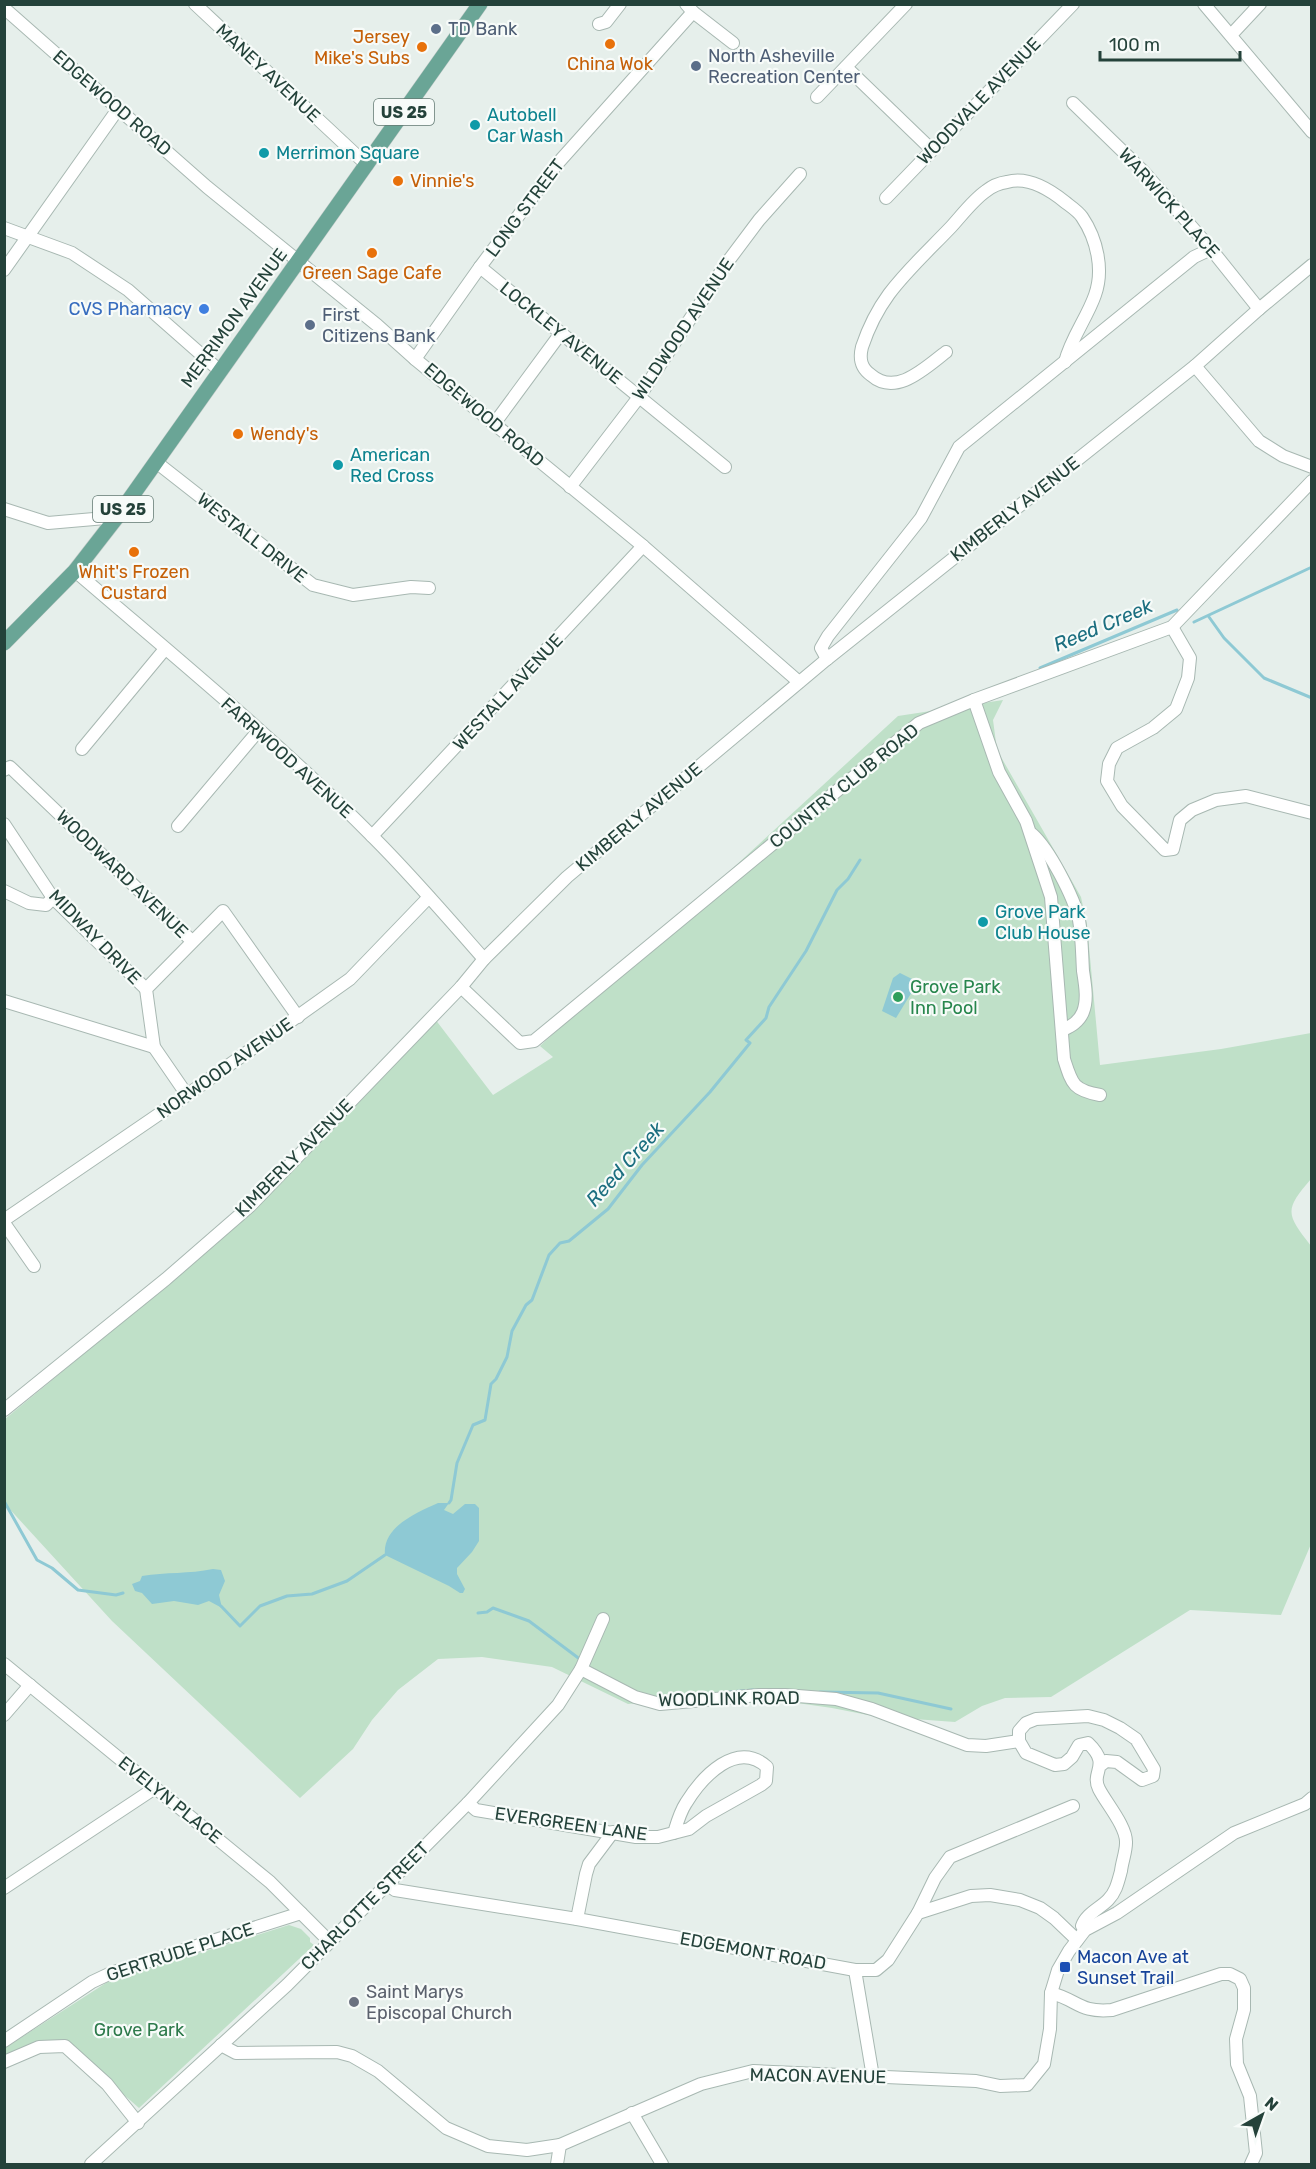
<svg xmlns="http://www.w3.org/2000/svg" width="1316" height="2169" font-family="Rubik,sans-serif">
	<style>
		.green { fill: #bfe0c8 }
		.water { fill: #8ec9d4 }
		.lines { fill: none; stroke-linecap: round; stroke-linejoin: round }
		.stream { stroke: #8ec9d4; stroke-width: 3 }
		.minor-casing { stroke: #a8b8b2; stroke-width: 14 }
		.major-casing { stroke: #c2cac8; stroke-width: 16 }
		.minor { stroke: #fff; stroke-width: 12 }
		.major { stroke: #6aa596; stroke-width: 15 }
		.service-dot { fill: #5c6f8a; stroke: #f7fbf9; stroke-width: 2 }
		.food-dot { fill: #e8710a; stroke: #f7fbf9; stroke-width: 2 }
		.culture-dot { fill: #0f9aa8; stroke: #f7fbf9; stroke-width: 2 }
		.shop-dot { fill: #3f7fe0; stroke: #f7fbf9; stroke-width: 2 }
		.leisure-dot { fill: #2e9e5b; stroke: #f7fbf9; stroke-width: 2 }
		.transit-dot { fill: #1a4fb4; stroke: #f7fbf9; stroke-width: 2 }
		.worship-dot { fill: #6b7280; stroke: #f7fbf9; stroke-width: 2 }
		.labels { text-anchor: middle; stroke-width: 4.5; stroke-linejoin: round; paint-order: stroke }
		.shield { fill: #f7fbf9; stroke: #637a73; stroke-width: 1.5 }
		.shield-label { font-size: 16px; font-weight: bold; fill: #24423a }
		.service-label { font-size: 18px; fill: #4e5e75; stroke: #f7fbf9; text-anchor: start }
		.food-label { font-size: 18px; fill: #c56008; stroke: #f7fbf9 }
		.street-label { font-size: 18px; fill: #24423a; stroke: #f7fbf9 }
		.culture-label { font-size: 18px; fill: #0d838f; stroke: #f7fbf9; text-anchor: start }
		.shop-label { font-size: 18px; fill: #366cbe; stroke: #f7fbf9; text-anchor: end }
		.leisure-label { font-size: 18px; fill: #27864d; stroke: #f7fbf9; text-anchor: start }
		.transit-label { font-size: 18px; fill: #164399; stroke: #f7fbf9; text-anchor: start }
		.worship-label { font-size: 18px; fill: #5b616d; stroke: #f7fbf9; text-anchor: start }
		.park-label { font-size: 18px; fill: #2d7a4b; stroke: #f7fbf9 }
		.water-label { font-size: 20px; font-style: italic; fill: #1c6f80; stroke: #f7fbf9 }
	</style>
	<rect width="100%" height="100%" fill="#e6efeb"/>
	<g class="green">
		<path d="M1003,700L993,720L997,750L1081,897L1087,925L1100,1065L1221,1049L1311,1033V1179C1284,1210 1286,1214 1311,1246V1544L1281,1615L1190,1610L1051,1697L1005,1698L982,1706L955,1722L873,1716L832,1708L734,1694L628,1704L552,1667L482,1657L438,1659L398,1690L372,1720L353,1749L300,1798L112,1621L5,1504V1419L144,1304L264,1200L435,1019L493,1095L553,1057L540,1046L898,716Z"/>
		<path d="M289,1925L301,1929L310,1938V1942L314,1945L139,2108L66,2044L5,2056V2048L109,1981Z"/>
	</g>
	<g class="water">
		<path d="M900,973L918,982L896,1018L882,1011L893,978Z"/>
		<path d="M438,1503H449L444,1510L453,1514L465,1504H475L479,1508V1541L472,1552L457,1568V1574L465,1589L463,1593H460L449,1586L385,1555C382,1527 416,1513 438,1503Z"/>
		<path d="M213,1569L221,1570L225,1581L219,1595L222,1608L209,1601L198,1605L174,1601L152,1604L142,1593L135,1591L132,1584L140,1581L142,1576C166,1572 189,1574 213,1569Z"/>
	</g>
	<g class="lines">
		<g class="stream">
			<path d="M1209,617L1224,638L1264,678L1312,698"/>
			<path d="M1194,622L1312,567"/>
			<path d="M1040,668L1177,610"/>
			<path d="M4,1501L37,1560L52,1568L78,1590L116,1595L123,1593"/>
			<path d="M449,1503L451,1500L457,1463L473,1425L485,1420L491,1384L496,1379L507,1357L512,1331L526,1305L532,1300L549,1255L560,1243L569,1241L608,1209L642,1165L710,1092L750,1043L746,1040L766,1018L769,1007L806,951L837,890L848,879L860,860"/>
			<path d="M221,1606L240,1626L260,1606L287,1596L312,1594L347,1581L385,1555"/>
			<path d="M478,1613L487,1612L493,1608L529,1621L581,1660"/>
			<path d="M730,1692L753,1690"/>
			<path d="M820,1692L878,1693L951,1709"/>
		</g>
		<defs>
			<g id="minor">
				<path d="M195,4L367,165"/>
				<path d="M686,4L693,12L733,43"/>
				<path d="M1204,4L1312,132"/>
				<path d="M4,8L207,187L377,325L415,359L643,546L799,682"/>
				<path d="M599,24L606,22L620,4"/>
				<path d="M1231,35L1260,4"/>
				<path d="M846,67L931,149"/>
				<path d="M817,97L906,4"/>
				<path d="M1073,103L1144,172L1211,249L1259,309"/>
				<path d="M886,198L1073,4"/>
				<path d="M4,228L72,253L128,290L220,371"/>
				<path d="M480,267L725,467"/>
				<path d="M4,270L118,109"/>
				<path d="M946,352C925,368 896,397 871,375C861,368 859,359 862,347C868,329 878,309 889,294C907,270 930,249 951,227C962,215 973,200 986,191C991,187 1000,183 1007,182C1028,176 1049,189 1065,202C1070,206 1078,211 1082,217C1097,239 1104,270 1095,295C1087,318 1071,338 1065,362"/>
				<path d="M415,359L480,267L558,163L693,12"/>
				<path d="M1195,366L1259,441L1283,456L1312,467"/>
				<path d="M494,424L561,333"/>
				<path d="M156,462L313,585L353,595L411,587L429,588"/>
				<path d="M570,487L639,397L726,264L759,220L800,174"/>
				<path d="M4,509L48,523L117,517"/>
				<path d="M75,571C176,658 280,743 374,838C413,877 448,918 484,959"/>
				<path d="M1172,627L1190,658L1188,678L1176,709L1153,728L1117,748L1109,764L1107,781L1122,806L1165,850L1173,849L1180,820L1192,810L1216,800L1246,796L1312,813"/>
				<path d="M827,659L821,648L828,636L921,518L959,447L1194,257L1211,249"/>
				<path d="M974,700L999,772L1026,821L1051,897L1064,1059C1072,1084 1073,1090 1100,1095"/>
				<path d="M82,749L165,649"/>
				<path d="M4,770L10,767L192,941"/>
				<path d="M4,824L53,898L146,989"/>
				<path d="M178,826L259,730"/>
				<path d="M1032,834C1049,849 1074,897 1079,920C1082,936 1082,954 1083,971C1085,984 1088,1000 1083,1012C1079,1022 1071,1026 1063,1030"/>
				<path d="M372,836L643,546"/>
				<path d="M4,891L29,903L46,905L53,898"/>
				<path d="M461,987L520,1043L534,1041L919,723L974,700L1172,627L1312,481"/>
				<path d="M4,1001L154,1047"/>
				<path d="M187,1095L154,1047L146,989L223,911L298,1017"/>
				<path d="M4,1220L187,1095L350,979L429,897"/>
				<path d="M4,1223L34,1266"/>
				<path d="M4,1410L166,1279L250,1206L461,987L484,959L567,877L827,659L1195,366L1259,309L1312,265"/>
				<path d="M4,1664L270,1882L330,1942"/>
				<path d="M581,1669L635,1697L660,1704L759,1695H785L836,1699L872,1709L967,1745L986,1746L1019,1741"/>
				<path d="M4,1715L30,1685"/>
				<path d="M468,1803L476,1810L636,1837H658L689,1829L706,1816L761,1785L766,1781L767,1767C737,1739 702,1777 686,1803C680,1812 677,1823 674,1833"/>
				<path d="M388,1885L395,1890L577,1919L855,1970H876L888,1960L918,1913L971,1896L990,1895L1020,1900L1040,1908L1054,1918L1077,1940"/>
				<path d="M4,1888L155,1788"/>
				<path d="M918,1913L935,1878L950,1857L1073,1806"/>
				<path d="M577,1919L586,1874L589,1864L613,1832"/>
				<path d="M1085,1930L1082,1926C1086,1914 1099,1909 1108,1900C1116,1892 1118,1882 1121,1871C1122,1862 1126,1852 1126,1843C1127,1827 1106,1803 1099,1789C1090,1771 1112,1766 1088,1743L1079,1745L1072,1757L1064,1764L1055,1765L1026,1753L1019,1741V1731L1026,1723L1036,1719L1088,1716L1104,1720L1120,1728L1136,1739L1154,1769L1153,1776L1142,1780L1117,1762L1106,1761L1101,1765"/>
				<path d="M855,1970L873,2077"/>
				<path d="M1051,1993C1078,2000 1079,2013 1112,2010L1221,1974H1230L1240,1979L1244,1988V2010L1236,2039L1237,2064L1250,2096L1256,2153L1251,2164"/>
				<path d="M4,2041L92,1982L111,1973L301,1913"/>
				<path d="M221,2045L236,2053L337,2052L352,2056L378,2071L446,2128L488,2146L527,2150L560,2145L701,2084L753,2071L976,2081L1000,2086L1027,2085L1044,2064L1050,2029L1051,1993L1058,1970L1069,1951L1085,1930L1117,1913L1234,1833L1305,1804L1312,1798"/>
				<path d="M4,2062L39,2047L65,2046L107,2084L138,2123"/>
				<path d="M632,2113L662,2164"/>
				<path d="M91,2164L287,1985L468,1803L558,1705L581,1669L603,1619"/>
				<path d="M557,2164L560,2145"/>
			</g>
			<path id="major" d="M4,643L75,571L117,517L480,4"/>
		</defs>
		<use href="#minor" class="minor-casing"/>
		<use href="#major" class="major-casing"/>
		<use href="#minor" class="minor"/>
		<use href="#major" class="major"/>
	</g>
	<g class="service-dot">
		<circle cx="436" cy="29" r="6"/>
		<circle cx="696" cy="66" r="6"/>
		<circle cx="310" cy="325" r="6"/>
	</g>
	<g class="food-dot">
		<circle cx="610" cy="44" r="6"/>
		<circle cx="422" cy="47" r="6"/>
		<circle cx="398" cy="181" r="6"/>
		<circle cx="372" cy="253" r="6"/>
		<circle cx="238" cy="434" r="6"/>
		<circle cx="134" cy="552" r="6"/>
	</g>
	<g class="culture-dot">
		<circle cx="475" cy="125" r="6"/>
		<circle cx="264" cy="153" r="6"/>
		<circle cx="338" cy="465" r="6"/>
		<circle cx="983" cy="922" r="6"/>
	</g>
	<circle class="shop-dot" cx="204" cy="309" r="6"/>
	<circle class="leisure-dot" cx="898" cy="997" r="6"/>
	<rect class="transit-dot" x="1059" y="1961" width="12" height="12" rx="3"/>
	<circle class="worship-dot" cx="354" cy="2002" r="6"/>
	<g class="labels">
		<g class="shield">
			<rect x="374" y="99" width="60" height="26" rx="4.5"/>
			<rect x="93" y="496" width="60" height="26" rx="4.5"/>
		</g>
		<g class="shield-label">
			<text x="404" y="118">US 25</text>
			<text x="123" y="515">US 25</text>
		</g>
		<g class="service-label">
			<text x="448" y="35">TD Bank</text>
			<text x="708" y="62">North Asheville<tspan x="708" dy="21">Recreation Center</tspan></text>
			<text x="322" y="321">First<tspan x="322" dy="21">Citizens Bank</tspan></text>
		</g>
		<g class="food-label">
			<text x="410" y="43" text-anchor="end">Jersey<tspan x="410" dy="21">Mike's Subs</tspan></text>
			<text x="610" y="70">China Wok</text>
			<text x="410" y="187" text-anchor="start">Vinnie's</text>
			<text x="372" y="279">Green Sage Cafe</text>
			<text x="250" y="440" text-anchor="start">Wendy's</text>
			<text x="134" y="578">Whit's Frozen<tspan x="134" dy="21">Custard</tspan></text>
		</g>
		<g class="street-label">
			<text transform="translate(268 73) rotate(43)" y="6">MANEY AVENUE</text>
			<text transform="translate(979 101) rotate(-46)" y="6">WOODVALE AVENUE</text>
			<text transform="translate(112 103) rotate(41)" y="6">EDGEWOOD ROAD</text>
			<text transform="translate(1169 203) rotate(48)" y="6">WARWICK PLACE</text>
			<text transform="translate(525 208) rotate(-53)" y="6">LONG STREET</text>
			<text transform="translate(234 318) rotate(-54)" y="6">MERRIMON AVENUE</text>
			<text transform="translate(683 329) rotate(-56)" y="6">WILDWOOD AVENUE</text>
			<text transform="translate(561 333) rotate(39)" y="6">LOCKLEY AVENUE</text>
			<text transform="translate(484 415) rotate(40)" y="6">EDGEWOOD ROAD</text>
			<text transform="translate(1015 509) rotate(-38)" y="6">KIMBERLY AVENUE</text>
			<text transform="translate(252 538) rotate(38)" y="6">WESTALL DRIVE</text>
			<text transform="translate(508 692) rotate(-47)" y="6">WESTALL AVENUE</text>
			<text transform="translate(287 758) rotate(42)" y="6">FARRWOOD AVENUE</text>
			<text transform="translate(844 786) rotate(-39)" y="6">COUNTRY CLUB ROAD</text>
			<text transform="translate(639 817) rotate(-40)" y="6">KIMBERLY AVENUE</text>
			<text transform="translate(122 874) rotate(44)" y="6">WOODWARD AVENUE</text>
			<text transform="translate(95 937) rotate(46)" y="6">MIDWAY DRIVE</text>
			<text transform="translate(225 1068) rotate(-35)" y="6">NORWOOD AVENUE</text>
			<text transform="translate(294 1158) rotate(-45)" y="6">KIMBERLY AVENUE</text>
			<text transform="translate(729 1699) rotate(-1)" y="6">WOODLINK ROAD</text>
			<text transform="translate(170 1800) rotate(39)" y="6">EVELYN PLACE</text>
			<text transform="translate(571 1824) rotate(8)" y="6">EVERGREEN LANE</text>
			<text transform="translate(365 1906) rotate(-45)" y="6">CHARLOTTE STREET</text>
			<text transform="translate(753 1951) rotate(10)" y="6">EDGEMONT ROAD</text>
			<text transform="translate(180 1952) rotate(-18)" y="6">GERTRUDE PLACE</text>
			<text transform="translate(818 2076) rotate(1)" y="6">MACON AVENUE</text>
		</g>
		<g class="culture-label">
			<text x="487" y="121">Autobell<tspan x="487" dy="21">Car Wash</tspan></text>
			<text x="276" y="159">Merrimon Square</text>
			<text x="350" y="461">American<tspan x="350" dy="21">Red Cross</tspan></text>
			<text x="995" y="918">Grove Park<tspan x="995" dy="21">Club House</tspan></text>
		</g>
		<g class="shop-label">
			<text x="192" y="315">CVS Pharmacy</text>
		</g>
		<g class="leisure-label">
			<text x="910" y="993">Grove Park<tspan x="910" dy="21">Inn Pool</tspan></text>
		</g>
		<g class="transit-label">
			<text x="1077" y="1963">Macon Ave at<tspan x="1077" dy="21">Sunset Trail</tspan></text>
		</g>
		<g class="worship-label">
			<text x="366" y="1998">Saint Marys<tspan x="366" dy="21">Episcopal Church</tspan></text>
		</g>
		<g class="park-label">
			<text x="139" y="2036">Grove Park</text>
		</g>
		<g class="water-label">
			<text transform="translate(1103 625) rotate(-23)" y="7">Reed Creek</text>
			<text transform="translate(625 1164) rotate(-48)" y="7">Reed Creek</text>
		</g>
	</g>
	<rect width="1316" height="2169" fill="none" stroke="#24423a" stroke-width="12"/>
	<g transform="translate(1262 2115) rotate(40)" stroke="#f7fbf9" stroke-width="4.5" paint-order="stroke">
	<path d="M0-4.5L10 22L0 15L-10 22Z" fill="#24423a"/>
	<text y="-9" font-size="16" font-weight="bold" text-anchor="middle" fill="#24423a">N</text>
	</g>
	<path d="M1100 51v9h140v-9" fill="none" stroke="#24423a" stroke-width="3"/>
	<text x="1109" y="51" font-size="18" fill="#24423a" stroke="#f7fbf9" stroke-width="4.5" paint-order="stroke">100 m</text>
</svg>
